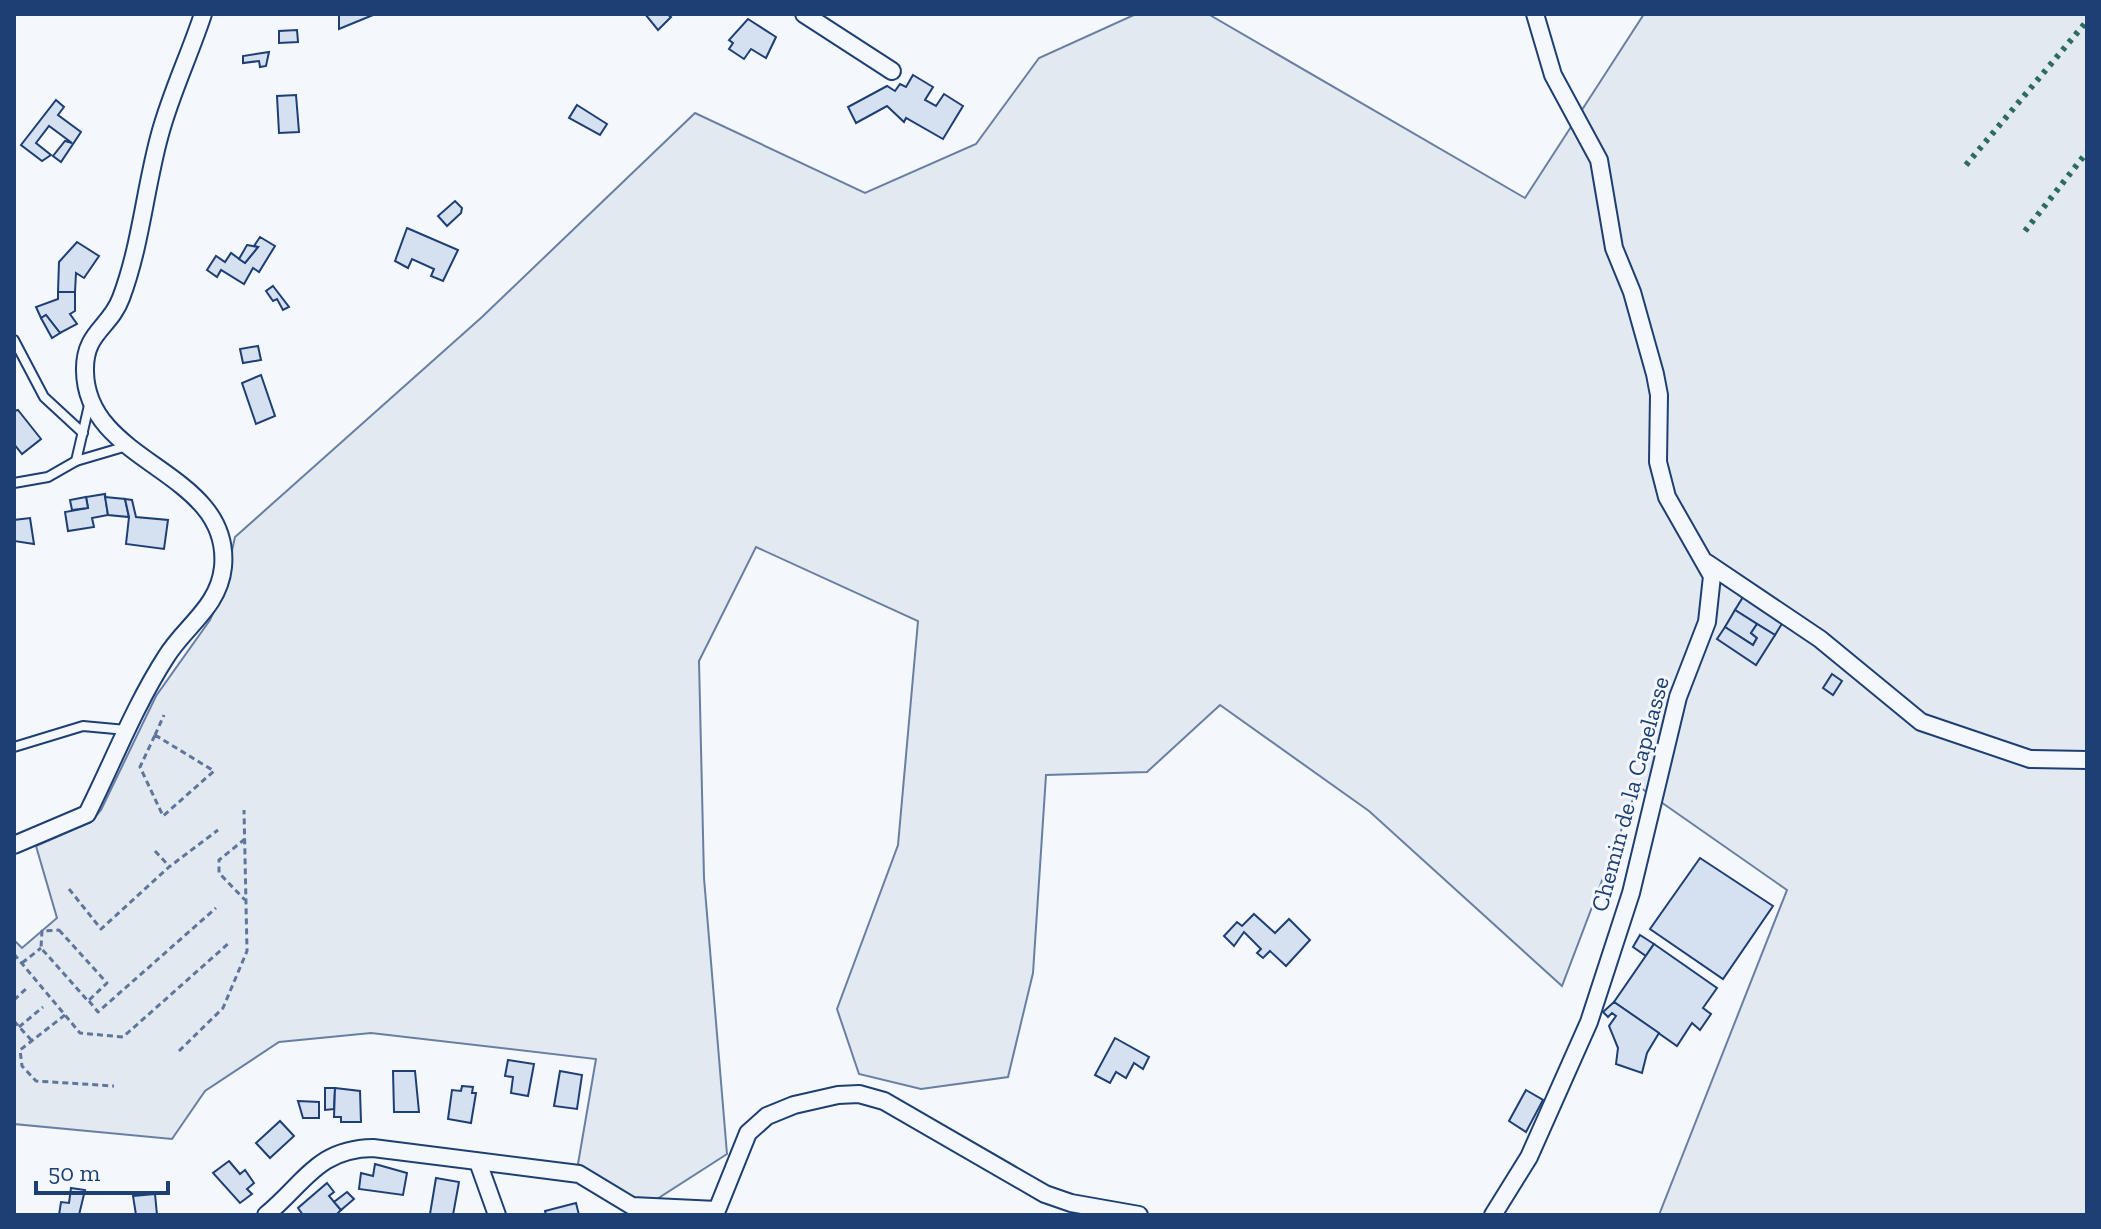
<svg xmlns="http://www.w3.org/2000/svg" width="2101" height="1229" font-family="'Zilla Slab',serif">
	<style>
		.green { fill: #e3e9f0; stroke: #687fa3; stroke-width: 2 }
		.building { fill: #d5e0f0; stroke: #1d3f73; stroke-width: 2 }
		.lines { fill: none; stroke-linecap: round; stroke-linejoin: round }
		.service-casing { stroke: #1d3f73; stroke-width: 12 }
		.minor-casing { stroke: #1d3f73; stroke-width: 20 }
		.path { stroke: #5e769c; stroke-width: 3; stroke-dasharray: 6 4; stroke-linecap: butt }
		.service { stroke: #f4f7fb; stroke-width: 8 }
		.minor { stroke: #f4f7fb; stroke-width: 16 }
		.hedge { stroke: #2c6c60; stroke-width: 6; stroke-dasharray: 4 6; stroke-linecap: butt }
		.labels { text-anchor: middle; stroke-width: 6; stroke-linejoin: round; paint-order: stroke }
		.street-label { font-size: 24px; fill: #1d3f73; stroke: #f4f7fb }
	</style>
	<rect width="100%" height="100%" fill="#f4f7fb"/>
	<path class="green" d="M1136,14H1208L1525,198L1644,14H2087V1215H1659L1787,890L1638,786L1562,986L1369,811L1220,705L1147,772L1046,775L1033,973L1008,1077L921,1089L859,1074L837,1009L898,845L918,621L756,547L699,661L704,878L727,1154L646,1206L578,1164L596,1059L371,1033L279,1042L205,1091L172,1139L14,1124V940L22,948L57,918L36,846L91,822L101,810L156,696L210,620L223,591L235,537L482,317L695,113L865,193L976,144L1039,58Z"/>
	<g class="building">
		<path d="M339,14H373V15L339,29Z"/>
		<path d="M645,14H667L671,17L658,30Z"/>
		<path d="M748,19L776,37L766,58L751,49L744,59L729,49L733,43L729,40Z"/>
		<path d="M297,30L298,42L279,43V31Z"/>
		<path d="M269,52L266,66L260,67L259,61L243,63V56Z"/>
		<path d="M913,75L933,87L925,100L936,106L944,94L963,106L943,139L906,118L904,122L887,106L856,123L848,107L887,86L895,91L900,84L906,87Z"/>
		<path d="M296,95L299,132L279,133L277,96Z"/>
		<path d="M56,100L64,107L58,115L81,132L61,162L53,156L65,141L72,143L49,126L36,143L51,155L42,161L21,145Z"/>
		<path d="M577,105L607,124L600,135L569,118Z"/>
		<path d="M455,201L462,208L461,213L447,226L438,216Z"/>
		<path d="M407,228L458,250L443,281L431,276L434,269L412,259L408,268L395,261Z"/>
		<path d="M260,237L275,246L259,272L253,268L244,284L221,270L217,277L207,270L216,256L225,262L231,253L245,263L258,247L254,246Z"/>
		<path d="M77,242L99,256L84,278L76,273L75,292H58L59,262Z"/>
		<path d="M247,245L258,247L245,263L239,259Z"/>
		<path d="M273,286L289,307L283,310L277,299L273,301L266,291Z"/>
		<path d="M58,292H75V311L70,314L77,324L60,333L46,315L41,318L36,307L58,299Z"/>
		<path d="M46,315L60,333L52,338L41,318Z"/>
		<path d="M258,346L261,360L243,363L240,349Z"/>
		<path d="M261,375L275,416L256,424L242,383Z"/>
		<path d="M18,410L41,439L22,454L14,444V411Z"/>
		<path d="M105,494L108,515L92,518L94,527L68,531L65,512L88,508L86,497Z"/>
		<path d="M86,497L88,508L72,510L70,500Z"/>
		<path d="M105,497L125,499L129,517L108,515Z"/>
		<path d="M125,499L132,500L136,517L168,520L164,549L126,544L129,517Z"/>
		<path d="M30,518L34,544L14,541V520Z"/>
		<path d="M1743,597L1783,622L1775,635L1735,610Z"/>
		<path d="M1735,610L1757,624L1751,633L1757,638L1753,645L1725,627Z"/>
		<path d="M1757,624L1775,635L1756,665L1717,639L1725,627L1753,645L1757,638L1751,633Z"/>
		<path d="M1832,674L1842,681L1833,695L1823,688Z"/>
		<path d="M1700,858L1773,906L1723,979L1650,929Z"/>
		<path d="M1254,914L1275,933L1289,919L1310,940L1286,966L1270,951L1263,958L1257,953L1261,949L1244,932L1234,946L1224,936L1237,922L1242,926Z"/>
		<path d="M1640,935L1654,944L1646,956L1633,947Z"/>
		<path d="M1654,944L1717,988L1703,1008L1711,1014L1700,1030L1692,1023L1677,1046L1614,1002Z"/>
		<path d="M1614,1002L1659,1033L1647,1053L1642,1073L1616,1064L1618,1048L1609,1026L1616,1016L1612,1013L1608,1017L1603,1012Z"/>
		<path d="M1115,1038L1149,1057L1143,1069L1134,1063L1126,1078L1116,1072L1110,1083L1095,1075Z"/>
		<path d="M508,1060L534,1064L528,1096L511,1093L513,1077L505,1076Z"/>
		<path d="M393,1071H415L419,1112H394Z"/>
		<path d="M560,1071L582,1075L577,1109L554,1106Z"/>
		<path d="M462,1086L473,1087L472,1093H476L471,1123L448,1119L452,1090L461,1091Z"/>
		<path d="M325,1088H335L334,1109L325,1110Z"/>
		<path d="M335,1088L360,1091L361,1122H341V1117H334Z"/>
		<path d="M1526,1090L1543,1100L1526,1132L1509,1121Z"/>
		<path d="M298,1101L319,1102V1118H303Z"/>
		<path d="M280,1121L294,1136L270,1158L256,1143Z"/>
		<path d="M229,1161L240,1174L245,1170L254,1183L247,1189L252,1194L240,1203L213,1173Z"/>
		<path d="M375,1164L407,1173L403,1195L359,1189L361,1173L373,1176Z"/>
		<path d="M436,1178L459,1182L453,1215L430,1214Z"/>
		<path d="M327,1183L334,1192L329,1196L341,1210L336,1215H303L298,1208Z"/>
		<path d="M71,1188L85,1190L79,1215H83H59L61,1202L69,1203Z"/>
		<path d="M347,1192L354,1199L341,1210L334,1202Z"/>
		<path d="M155,1194L157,1215H136L133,1196Z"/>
		<path d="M576,1203L579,1215H546L545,1211Z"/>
	</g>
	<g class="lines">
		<defs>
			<g id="service">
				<path d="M14,340L44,397L83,433"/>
				<path d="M90,401L76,461L127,446"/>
				<path d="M14,483L48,477L76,461"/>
				<path d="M14,747L83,726L126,730"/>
			</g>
			<g id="minor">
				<path d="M804,14L892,71"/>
				<path d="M1707,563L1820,639L1921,722L2030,759L2087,760"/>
				<path d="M14,845L87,814C113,762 135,705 166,657C185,626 219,607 223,567C232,470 86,465 85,371C84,332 110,328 121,298C141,245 145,188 160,134C171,93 190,54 203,14"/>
				<path d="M478,1162L497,1215"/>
				<path d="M266,1215C305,1183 317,1149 373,1148L579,1174L632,1206L717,1210L748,1133L767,1116L794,1105L838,1095L859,1094L884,1101L1045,1194L1071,1203L1139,1215"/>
				<path d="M1493,1215L1529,1157L1589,1022L1631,893L1678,697L1707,622L1712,576L1667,497L1658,462L1659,395L1655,374L1632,292L1614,248L1599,160L1553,75L1535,14"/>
			</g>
		</defs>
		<use href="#service" class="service-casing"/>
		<use href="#minor" class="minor-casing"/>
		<g class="path">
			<path d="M155,735L214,771L163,816L140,767Z"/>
			<path d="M155,735L164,715"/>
			<path d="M245,839L219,860V873L245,900"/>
			<path d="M155,851L169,866"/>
			<path d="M69,889L101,929L169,867L218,830"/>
			<path d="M59,930L107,983L88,1001L41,948L42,931Z"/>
			<path d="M14,954L80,1033L123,1037L229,943"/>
			<path d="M22,963L41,948"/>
			<path d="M14,1000L27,988"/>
			<path d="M89,1001L98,1012L216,908"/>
			<path d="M65,1015L20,1050L22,1066L36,1081L114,1086"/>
			<path d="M14,1021L32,1041"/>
			<path d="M19,1027L43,1007"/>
			<path d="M179,1051L223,1008L247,951L244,810"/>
		</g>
		<use href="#service" class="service"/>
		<use href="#minor" class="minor"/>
		<g class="hedge">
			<path d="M1966,165L2087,21"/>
			<path d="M2025,231L2087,152"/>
		</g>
	</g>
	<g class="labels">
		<g class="street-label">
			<text transform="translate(1630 794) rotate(-75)" y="8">Chemin de la Capelasse</text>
		</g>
	</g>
	<rect width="2101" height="1229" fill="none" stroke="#1d3f73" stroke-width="32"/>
	<path d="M36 1181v12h132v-12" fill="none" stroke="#1d3f73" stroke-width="4"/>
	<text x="48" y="1181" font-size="24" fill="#1d3f73" stroke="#f4f7fb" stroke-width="6" paint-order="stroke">50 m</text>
</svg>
